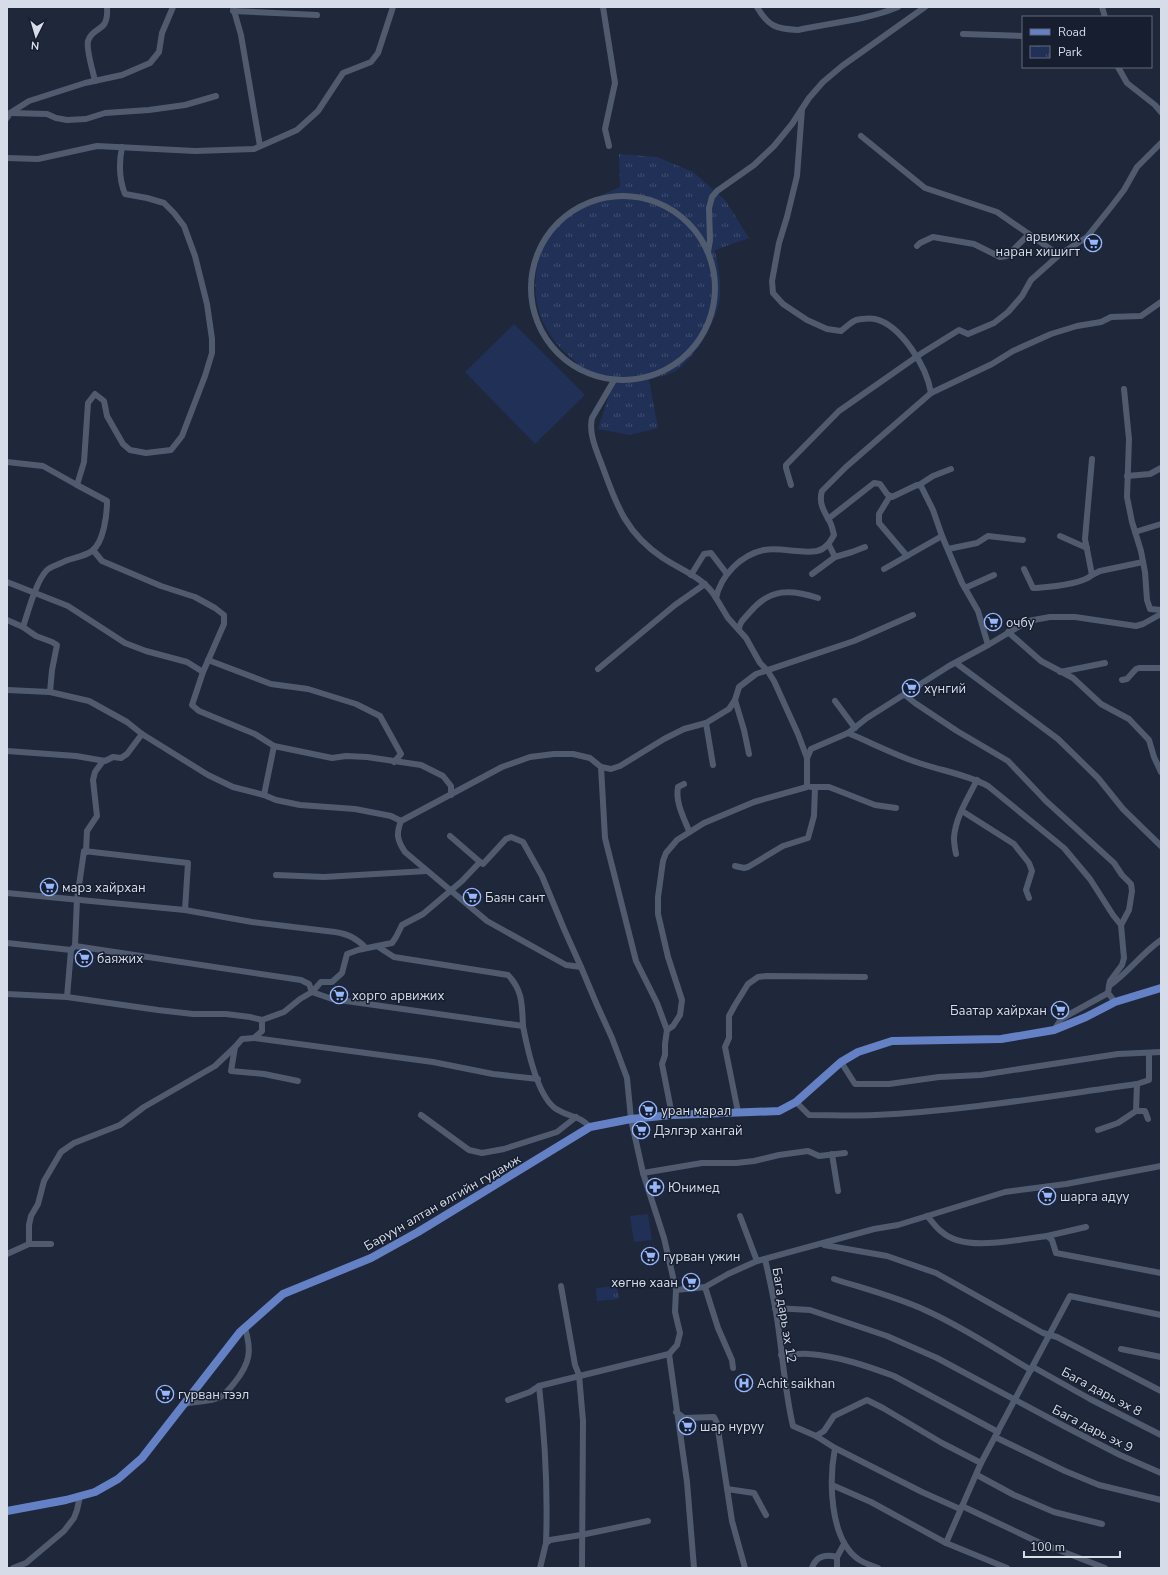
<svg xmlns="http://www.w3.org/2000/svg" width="1168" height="1575" font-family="'Nunito Sans',sans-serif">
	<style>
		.green { fill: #203057 }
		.park { fill: url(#park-tufts) }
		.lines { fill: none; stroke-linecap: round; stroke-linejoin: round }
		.minor { stroke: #515b70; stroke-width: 6 }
		.major { stroke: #6481c6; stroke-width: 8 }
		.labels { text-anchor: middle; stroke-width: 3; stroke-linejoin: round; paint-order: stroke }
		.poi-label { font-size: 13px; fill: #d6dce8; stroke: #161e2f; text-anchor: start }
		.street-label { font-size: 13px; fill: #d6dce8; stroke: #161e2f }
	</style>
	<defs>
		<pattern id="park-tufts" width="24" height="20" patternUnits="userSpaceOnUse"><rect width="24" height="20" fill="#203057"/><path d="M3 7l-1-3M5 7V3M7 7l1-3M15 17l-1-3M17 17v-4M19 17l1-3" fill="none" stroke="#404d6f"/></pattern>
	</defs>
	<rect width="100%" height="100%" fill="#1f273a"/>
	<g class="green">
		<path d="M514,324L585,395L535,444L465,372Z"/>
		<path d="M648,1214L652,1240L634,1242L630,1216Z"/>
	</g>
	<g class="park">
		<path d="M619,154L657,157L693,172L725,200L749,238L715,250C718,265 721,281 720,296C718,319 695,359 675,371C668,375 657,377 649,380L658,428L630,435L598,429L614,380C607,378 598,377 591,374C583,371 576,362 570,357C560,348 551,338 545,326C528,294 534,252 558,224C574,205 598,197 620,187Z"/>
		<path d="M617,1286L619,1299L597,1301L596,1288Z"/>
	</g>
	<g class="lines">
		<g class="minor">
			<path d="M233,7L241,35L260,146"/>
			<path d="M603,7L615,83L605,129L609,146"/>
			<path d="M757,7C768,26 776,29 798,30C830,23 867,20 898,7"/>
			<path d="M1102,7L1105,17"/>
			<path d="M233,11L317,15"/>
			<path d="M963,34L1023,36"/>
			<path d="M1118,67L1127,83L1155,105L1161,112"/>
			<path d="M95,81C93,71 86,50 88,41C93,25 109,34 107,7"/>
			<path d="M802,109L797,176L787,217L779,243L772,281L773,293L783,304L807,320L827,329L841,331C845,328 851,322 856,320C860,319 870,318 875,319C901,325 927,367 931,393L992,364L1013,351L1051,334L1077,326L1101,322L1111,317L1141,316L1161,302"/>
			<path d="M11,113L47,114L56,118L67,120L86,119L105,113L149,110L185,105L216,96"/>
			<path d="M7,118L10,113L29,101L85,83L122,75L150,63L159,52L162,33L173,7"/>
			<path d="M861,136L925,188L997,212L1059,255L1087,237L1111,207L1124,190L1137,167L1161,143"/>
			<path d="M7,158L38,159L97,146L195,151L254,149L297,130L318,111L343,73L371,62L378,53L393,7"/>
			<circle cx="623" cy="288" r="92"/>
			<path d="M917,246L920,243L933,237L974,244L1000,257L1007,256L1029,234"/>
			<path d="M708,252L710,240L709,208L712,197L717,191L754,165L774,146L792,124L809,98L823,82L842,66L925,7"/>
			<path d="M613,382L592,418C588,434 598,454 603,468C617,507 627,534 663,558C681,570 705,578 716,598"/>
			<path d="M1124,389L1129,439L1127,497L1132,522L1141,551L1145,572L1147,600L1150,609L1161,610"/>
			<path d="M1092,459L1085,539L1092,575L1100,571L1143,562"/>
			<path d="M7,462L43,466L77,485"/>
			<path d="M1127,476L1150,474L1161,468"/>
			<path d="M791,485L786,468V465L839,411L922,353L959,330L968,334L994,323L1008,312L1022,296L1031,280L1059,255"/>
			<path d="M919,485L933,476L951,469"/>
			<path d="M890,496L879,514V523L907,556"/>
			<path d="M828,519L874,483L880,484L887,494L892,497L917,485L921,486L933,510L942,536L962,583L978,611L988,645"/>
			<path d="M1135,532L1161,524"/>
			<path d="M1060,536L1087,548"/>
			<path d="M829,545L835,557L852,552L865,547"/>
			<path d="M948,549L977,543L988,536L1023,540"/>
			<path d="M93,550L102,561L161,586L195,597L215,608L224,615V624L203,672"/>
			<path d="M884,569L942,536"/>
			<path d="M1024,569L1033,588H1036C1050,587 1082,584 1092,575"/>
			<path d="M812,574L835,557"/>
			<path d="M691,575L704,554L711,553L727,574"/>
			<path d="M7,582L68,606L125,643L146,651L187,662L203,672L192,705L199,711L255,734L274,746L332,758L346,756L367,757L421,765L443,776L451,786V795"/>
			<path d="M965,588L994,575"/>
			<path d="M7,620L23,627C28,612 36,581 47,570C50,567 57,565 61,563C70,558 84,557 92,551C104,542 107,514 107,501L77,485L84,462L88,403L95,394L104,401L107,416L123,444L130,450L146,453L171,450L182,436L205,376L212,353V339L207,304L195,256L184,226L174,213L164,203L147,198L125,194C119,179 119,162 122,147"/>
			<path d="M23,627L36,636L52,642L57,645L52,670L50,692"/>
			<path d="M739,630C739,622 745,618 750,612C770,588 791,589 818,598"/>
			<path d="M1008,632L1041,661L1073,678L1101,704L1129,719L1149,740L1154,757L1161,772"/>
			<path d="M208,660L271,684L308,689L356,704L380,716L401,754L394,762"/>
			<path d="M956,663L1058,739L1098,778L1123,809L1161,846"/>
			<path d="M598,669L675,605L705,584"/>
			<path d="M1060,672L1105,663"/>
			<path d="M1122,680L1127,679L1136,669L1139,668H1161"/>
			<path d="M7,690L50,692L89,701L127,722L142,734L208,775L233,787L264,795L276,800L300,805L355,809L391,816L401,821"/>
			<path d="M905,695L915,703L957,731L1008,761L1046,801L1114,863L1122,875L1131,884L1132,891L1129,910L1121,925L1124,958L1122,965L1110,981L1109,986"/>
			<path d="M735,700L744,730L749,754"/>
			<path d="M835,701L855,728"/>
			<path d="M706,723L713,765"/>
			<path d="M848,733C872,743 895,755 919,763C942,771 966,774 988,786L1064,848L1090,879L1113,915L1121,925"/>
			<path d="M7,751L76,756L105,761L113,757L121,758L127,754L142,734"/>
			<path d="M807,758L798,734L774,681L767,670L760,663L746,638L728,618L716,598C721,575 741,555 764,550C781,547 800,554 817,551C826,549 830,542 834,535C833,531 832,526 830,522C825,513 818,503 822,491L846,467L931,393"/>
			<path d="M601,767L605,838L636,961L657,1003L667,1030"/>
			<path d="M684,784L678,787C675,802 684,818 689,831"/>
			<path d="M811,787H829L875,805L896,808"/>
			<path d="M264,795L274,746"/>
			<path d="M962,811L1014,844L1029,863L1032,871L1026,890L1029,898"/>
			<path d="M450,836L480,862"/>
			<path d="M86,852L87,831L97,816L93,780L95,772L103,761"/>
			<path d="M956,854C955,849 954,843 954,838C955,818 968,798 977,780"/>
			<path d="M735,866L744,868L748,867L783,846L808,838L814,816L815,787"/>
			<path d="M276,875L324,877L427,871"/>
			<path d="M7,893L185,910L252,922L335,932C348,934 356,938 366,948"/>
			<path d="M7,943L71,950L75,946L301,980L309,984L312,992L332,999L523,1026C527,1047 538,1100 558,1110C571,1118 579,1115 590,1127"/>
			<path d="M75,946L77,899L84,851L188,863L185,910"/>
			<path d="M377,946L392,943L396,937L402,925L423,914L462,881L480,862L483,864L506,839L511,837L523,842L542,876L564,929L581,967"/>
			<path d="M7,994L67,997L158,1010L193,1014H226L250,1017L262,1020L284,1012L300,999L312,992L321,982H332L342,973L347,954L358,950L377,946L394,957L508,975C523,990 522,1006 523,1026"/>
			<path d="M67,997L71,950"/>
			<path d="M1115,1002L1108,993L1109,986C1128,973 1142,953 1161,940"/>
			<path d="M262,1020V1031L254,1038L242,1039L235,1047L231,1071L264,1074L298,1081"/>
			<path d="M1054,1030L1061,1019L1108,993"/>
			<path d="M254,1038L433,1062L493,1074L538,1079"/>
			<path d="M841,1062L855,1084H889L939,1077L981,1075L1118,1054L1161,1052"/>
			<path d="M796,1102L809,1115C831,1115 853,1116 875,1115C963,1111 1050,1096 1137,1084L1149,1080V1053"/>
			<path d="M1136,1111H1145L1148,1119"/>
			<path d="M738,1112L725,1047L729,1038V1016L735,1005L748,984L758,977L767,976L865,977"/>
			<path d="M421,1115L469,1150L482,1153L504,1149L557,1132L576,1117"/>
			<path d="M672,1115L662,1064L665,1055V1044L667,1030L673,1026L680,1015L682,1000L668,957L658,914V897L663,861L666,853L677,840L704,823L754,802L807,787V758L811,749L848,733L867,718L949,666L988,645L1028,621L1050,617H1075L1136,626L1143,624L1161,614"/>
			<path d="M1098,1130L1118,1123L1136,1111L1137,1084"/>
			<path d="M832,1154L838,1191"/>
			<path d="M643,1173L702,1163H736L754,1161L779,1155L808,1151L819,1156L845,1153"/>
			<path d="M740,1216L757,1261"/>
			<path d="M927,1216C932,1221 936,1228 942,1232C965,1253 1018,1239 1047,1236L1052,1240L1056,1253L1161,1273"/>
			<path d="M1047,1236L1086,1227"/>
			<path d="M29,1244V1225L31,1216L38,1204L44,1181L61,1152L74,1143L120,1125L144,1107L215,1066L235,1047"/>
			<path d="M824,1245L887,1256L936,1273L1043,1333L1057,1337L1161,1391"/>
			<path d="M7,1254L29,1244H51"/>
			<path d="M765,1259C770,1281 775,1303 778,1325C783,1359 785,1392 793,1426L816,1436L835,1448C829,1479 829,1538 858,1559C863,1563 871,1565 878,1568"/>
			<path d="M834,1279C865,1289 897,1297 927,1311C963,1327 997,1350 1031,1370"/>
			<path d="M561,1286L575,1365L579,1375L583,1421L582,1568"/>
			<path d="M705,1287L718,1328L732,1360L733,1368"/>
			<path d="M676,1290L705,1287L728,1274L757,1261L874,1229L898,1225L1005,1192L1066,1184L1161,1166"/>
			<path d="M775,1308L810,1310L887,1336L937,1358L1064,1426L1120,1455L1161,1473"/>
			<path d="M1121,1349L1161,1357"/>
			<path d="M669,1354L687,1482L694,1568"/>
			<path d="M781,1355C790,1355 800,1353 809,1354C838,1356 867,1366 894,1376L998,1432"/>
			<path d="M1033,1367L1090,1399L1161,1435"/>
			<path d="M539,1386C545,1438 548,1490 546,1543"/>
			<path d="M508,1400L530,1392L539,1386L669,1354L677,1345L680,1333L675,1312L676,1290L664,1238L643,1173L631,1119L627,1078L612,1038L597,1005L581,967L566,965L487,921L405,852C397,840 396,834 401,821L502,767L530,757L554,754H573L590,758L601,767L611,769L620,766L664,739L684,729L706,723L729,709L735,700L739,687L756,674L854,641L913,615"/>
			<path d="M184,1404C196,1401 210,1402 220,1397C226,1394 231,1387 235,1382C250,1363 252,1351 245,1328"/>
			<path d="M676,1412L684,1418L714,1417L717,1423L732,1521L745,1568"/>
			<path d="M816,1436L824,1431L834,1416L867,1400L883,1408L942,1443L981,1463"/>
			<path d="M995,1437L1065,1471L1099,1485L1161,1500"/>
			<path d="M835,1448L922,1492L960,1509"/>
			<path d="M977,1475L1014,1495L1054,1512L1102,1524"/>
			<path d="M832,1485L871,1502L946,1543L1007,1568"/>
			<path d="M727,1489L754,1493L766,1515"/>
			<path d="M962,1506L1038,1542L1105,1568"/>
			<path d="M946,1543L981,1463L1070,1296L1161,1315"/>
			<path d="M13,1568L26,1563L64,1531L74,1518L77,1510L80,1496"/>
			<path d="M540,1568L546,1543L550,1540L581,1535L648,1521"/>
			<path d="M812,1568C816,1556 825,1554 837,1557"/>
			<path d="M837,1568V1557L844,1544"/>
		</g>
		<path class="major" d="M7,1511L66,1500L95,1492L118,1479L142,1458L240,1332L283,1294L371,1258L418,1232L590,1127L631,1119L672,1115L779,1111L796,1102L841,1062L858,1052L892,1041L1001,1039L1054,1030L1086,1017L1115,1002L1161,988"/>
	</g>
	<defs>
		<symbol id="supermarket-ring" viewBox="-11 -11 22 22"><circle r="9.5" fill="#161e2f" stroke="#96b6fd" stroke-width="1.5"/><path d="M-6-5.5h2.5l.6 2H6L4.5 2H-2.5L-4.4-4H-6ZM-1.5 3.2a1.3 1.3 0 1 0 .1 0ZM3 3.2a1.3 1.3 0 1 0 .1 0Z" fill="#96b6fd"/></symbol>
		<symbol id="pharmacy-ring" viewBox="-11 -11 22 22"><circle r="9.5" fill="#161e2f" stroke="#96b6fd" stroke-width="1.5"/><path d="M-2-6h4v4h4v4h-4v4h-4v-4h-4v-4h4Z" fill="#96b6fd"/></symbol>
		<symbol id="hospital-ring" viewBox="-11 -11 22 22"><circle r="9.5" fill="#161e2f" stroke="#96b6fd" stroke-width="1.5"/><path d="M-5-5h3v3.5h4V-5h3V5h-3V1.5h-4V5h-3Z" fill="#96b6fd"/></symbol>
	</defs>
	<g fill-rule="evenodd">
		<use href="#supermarket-ring" x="1083" y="233" width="20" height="20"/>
		<use href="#supermarket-ring" x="983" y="612" width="20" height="20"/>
		<use href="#supermarket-ring" x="901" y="678" width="20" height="20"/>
		<use href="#supermarket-ring" x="39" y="877" width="20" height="20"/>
		<use href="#supermarket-ring" x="462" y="887" width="20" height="20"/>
		<use href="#supermarket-ring" x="74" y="948" width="20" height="20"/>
		<use href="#supermarket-ring" x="329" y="985" width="20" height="20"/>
		<use href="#supermarket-ring" x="1050" y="1000" width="20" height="20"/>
		<use href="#supermarket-ring" x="638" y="1100" width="20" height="20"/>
		<use href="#supermarket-ring" x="631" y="1120" width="20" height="20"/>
		<use href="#pharmacy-ring" x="645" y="1177" width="20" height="20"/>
		<use href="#supermarket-ring" x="1037" y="1186" width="20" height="20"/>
		<use href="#supermarket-ring" x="640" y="1246" width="20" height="20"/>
		<use href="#supermarket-ring" x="681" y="1272" width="20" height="20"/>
		<use href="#hospital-ring" x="734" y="1373" width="20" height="20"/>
		<use href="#supermarket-ring" x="155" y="1384" width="20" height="20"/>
		<use href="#supermarket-ring" x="677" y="1416" width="20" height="20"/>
	</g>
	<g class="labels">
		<g class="poi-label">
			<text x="1080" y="241" text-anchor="end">арвижих<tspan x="1080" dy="15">наран хишигт</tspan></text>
			<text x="1006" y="627">очбу</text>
			<text x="924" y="693">хүнгий</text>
			<text x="62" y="892">марз хайрхан</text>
			<text x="485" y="902">Баян сант</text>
			<text x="97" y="963">баяжих</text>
			<text x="352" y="1000">хорго арвижих</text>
			<text x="1047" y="1015" text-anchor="end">Баатар хайрхан</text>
			<text x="661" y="1115">уран марал</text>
			<text x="654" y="1135">Дэлгэр хангай</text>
			<text x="668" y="1192">Юнимед</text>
			<text x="1060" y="1201">шарга адуу</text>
			<text x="663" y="1261">гурван үжин</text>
			<text x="678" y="1287" text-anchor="end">хөгнө хаан</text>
			<text x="757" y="1388">Achit saikhan</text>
			<text x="178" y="1399">гурван тээл</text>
			<text x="700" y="1431">шар нуруу</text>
		</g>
		<g class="street-label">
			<text transform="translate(442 1202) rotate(-30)" y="5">Баруун алтан өлгийн гудамж</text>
			<text transform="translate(785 1315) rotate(81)" y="5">Бага дарь эх 12</text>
			<text transform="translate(1102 1391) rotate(28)" y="5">Бага дарь эх 8</text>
			<text transform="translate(1093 1428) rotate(27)" y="5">Бага дарь эх 9</text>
		</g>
	</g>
	<rect width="1168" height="1575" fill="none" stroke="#d6dce8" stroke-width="16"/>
	<rect x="1022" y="16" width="130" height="52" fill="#161e2f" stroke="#636a79"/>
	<rect x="1030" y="29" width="20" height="6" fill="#6481c6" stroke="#636a79"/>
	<text x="1058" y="36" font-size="12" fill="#d6dce8">Road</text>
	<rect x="1030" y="46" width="20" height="12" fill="url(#park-tufts)" stroke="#636a79"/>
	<text x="1058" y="56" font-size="12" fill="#d6dce8">Park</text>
	<g transform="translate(36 36) rotate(185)" stroke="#161e2f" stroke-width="3" paint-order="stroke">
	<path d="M0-3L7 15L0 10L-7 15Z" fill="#d6dce8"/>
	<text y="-6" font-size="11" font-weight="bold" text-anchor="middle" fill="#d6dce8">N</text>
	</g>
	<path d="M1024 1551v6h96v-6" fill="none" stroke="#d6dce8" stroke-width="2"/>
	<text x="1030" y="1551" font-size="12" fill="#d6dce8" stroke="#161e2f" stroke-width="3" paint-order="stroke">100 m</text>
</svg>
